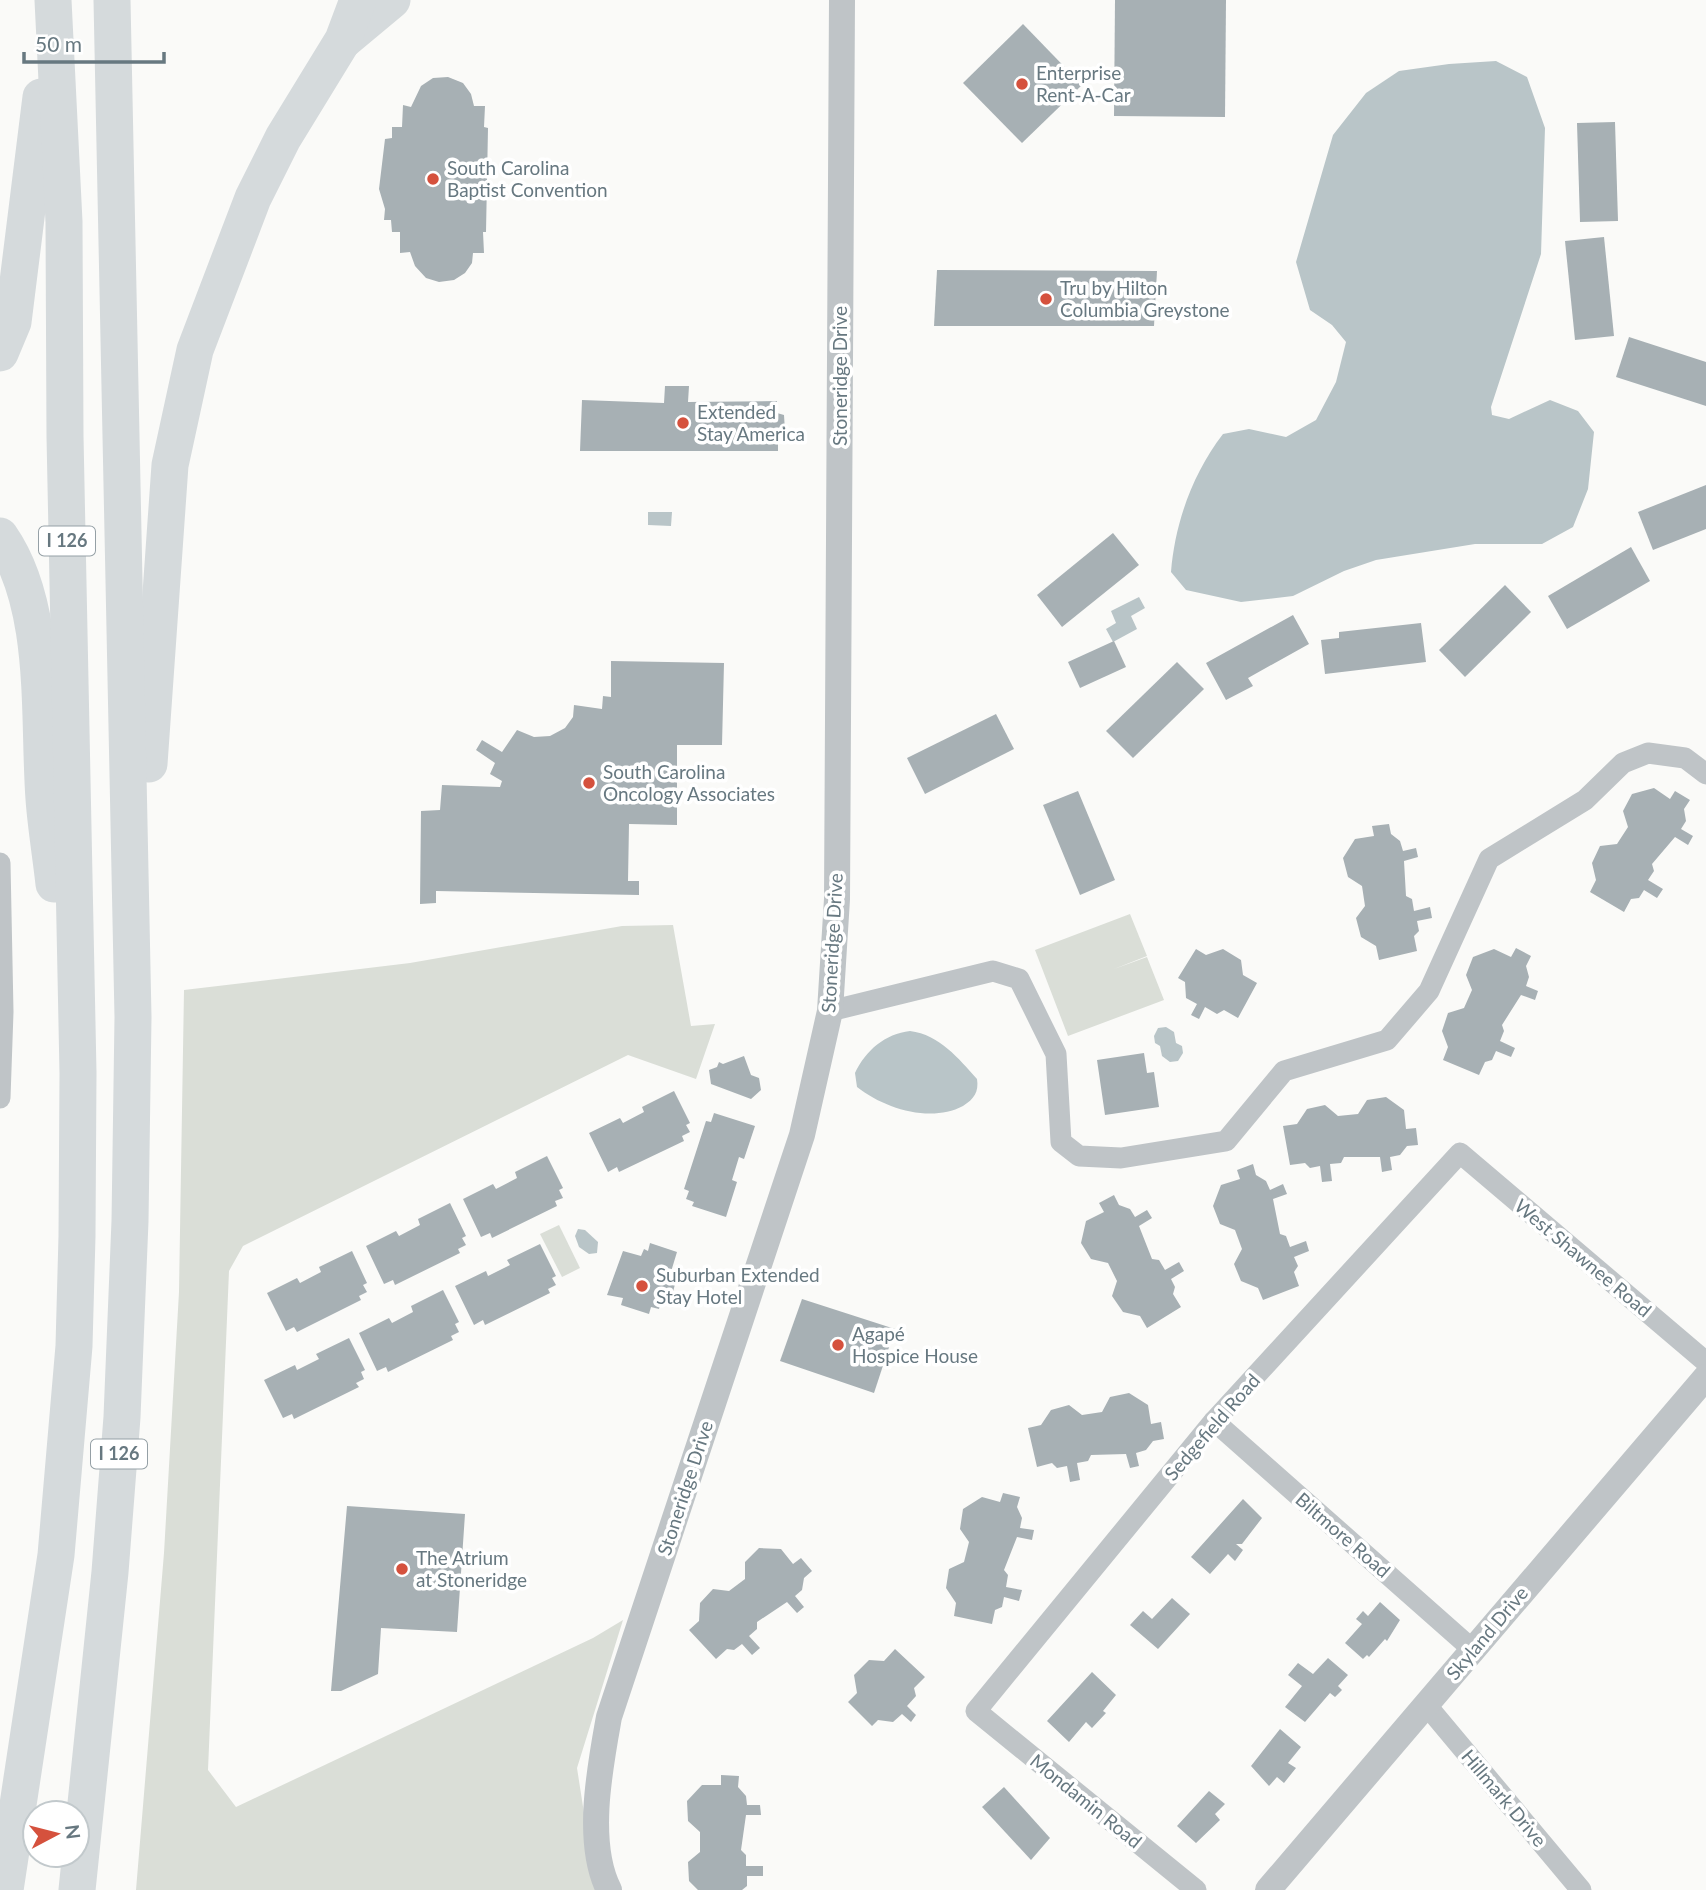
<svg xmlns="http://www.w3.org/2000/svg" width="1706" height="1890" font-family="Lato,sans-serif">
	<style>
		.green { fill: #daded7 }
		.water { fill: #b9c5c8 }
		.building { fill: #a7b0b4 }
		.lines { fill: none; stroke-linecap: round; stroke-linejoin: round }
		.minor { stroke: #bfc4c7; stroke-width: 21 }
		.tertiary { stroke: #bfc4c7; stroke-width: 26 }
		.motorway { stroke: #d5dadc; stroke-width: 37 }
		.poi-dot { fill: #d5513d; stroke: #fff; stroke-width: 2.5 }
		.labels { text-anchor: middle; stroke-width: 7; stroke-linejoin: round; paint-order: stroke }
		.shield { fill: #fff; stroke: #95a0a6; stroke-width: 2 }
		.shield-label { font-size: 18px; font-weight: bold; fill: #677880 }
		.poi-label { font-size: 19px; fill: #677880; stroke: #fff; text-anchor: start }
		.street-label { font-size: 19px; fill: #677880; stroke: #fff }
	</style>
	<rect width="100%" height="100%" fill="#fafaf8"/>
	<g class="green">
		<path d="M1130,914L1147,956L1114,969L1147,957L1164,1000L1068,1036L1035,950Z"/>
		<path d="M673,925L691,1026L715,1024L696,1079L628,1055L243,1246L229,1271L208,1770L236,1807L593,1638L623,1620L577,1768L596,1890H136L164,1553L179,1292L184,990L410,963L622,926Z"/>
		<path d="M559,1225L580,1268L562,1277L540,1234Z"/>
	</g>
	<g class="water">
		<path d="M1496,61L1527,77L1545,128L1541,254L1491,407L1492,415L1509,419L1550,400L1578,411L1594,432L1588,489L1573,527L1542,544H1475L1376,560L1344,571L1293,596L1241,602L1186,590L1171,572C1175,522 1193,473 1223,434L1249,429L1286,437L1316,420L1336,382L1346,342L1332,325L1310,310L1296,262L1333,135L1366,93L1399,71L1449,64Z"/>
		<path d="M648,512H672L671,526L648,525Z"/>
		<path d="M1139,597L1145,608L1131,616L1137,629L1113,642L1106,629L1116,623L1111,611Z"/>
		<path d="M1166,1027L1174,1032L1176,1043L1182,1046L1183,1053L1178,1061L1170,1062L1162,1056L1160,1046L1155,1043L1154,1036L1158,1028Z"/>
		<path d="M910,1031C940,1035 958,1058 977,1079C979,1092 974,1099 963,1106C931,1123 885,1109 857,1087L855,1073C866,1050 885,1034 910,1031Z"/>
		<path d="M578,1229L585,1230L598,1242L597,1253L589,1254L579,1247L575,1236Z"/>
	</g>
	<g class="building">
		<path d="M1115,0H1226L1225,117L1114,116Z"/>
		<path d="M1023,24L1082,85L1022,143L963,83Z"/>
		<path d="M448,77L463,83L471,94L474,106H485L484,127L488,128L486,232H483L484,253H473L472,263L465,273L454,280L439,282L426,278L415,266L410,252L400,253V232H392L391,220H384L385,209L379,189L385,139L392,138V127H402L403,105L411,107L421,86L433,78Z"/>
		<path d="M1615,122L1618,221L1580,222L1577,123Z"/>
		<path d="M1604,237L1614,336L1575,340L1565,241Z"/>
		<path d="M937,270L1157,271L1154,326H934Z"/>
		<path d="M1629,337L1706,362V406L1616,377Z"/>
		<path d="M665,386H689L688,402L777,401V413L784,415L785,431L778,432V451H580L582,400L664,403Z"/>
		<path d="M1706,485V529L1653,550L1638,512Z"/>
		<path d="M1113,533L1139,565L1062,627L1037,595Z"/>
		<path d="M1631,547L1650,581L1567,629L1548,596Z"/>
		<path d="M1505,585L1531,612L1465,677L1439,650Z"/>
		<path d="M1293,615L1309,644L1248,678L1253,686L1226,700L1206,663Z"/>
		<path d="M1421,623L1426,662L1325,674L1321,640L1339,638V632Z"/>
		<path d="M1114,641L1126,667L1080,688L1068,662Z"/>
		<path d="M611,661L724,663L722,745H677V825L629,824L628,881H639V895L436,891V903L420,904L421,811L440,810L442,785L500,787L502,781L490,774L495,763L476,750L482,740L502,752L517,730L534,737L550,736L565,728L573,717L574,705L602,709L603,696L611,697Z"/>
		<path d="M1177,662L1204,689L1133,758L1106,731Z"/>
		<path d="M996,714L1014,749L925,794L907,758Z"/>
		<path d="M1654,788L1670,799L1675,791L1690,800L1684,809L1686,821L1681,829L1693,836L1688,845L1675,837L1652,864L1654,871L1648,880L1663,889L1657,898L1644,890L1639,898L1631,899L1624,912L1590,892L1596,880L1592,863L1600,846L1617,844L1628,827L1623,811L1632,794Z"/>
		<path d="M1078,791L1115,880L1080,895L1043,805Z"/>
		<path d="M1389,824L1391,834L1400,841L1403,851L1416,848L1418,857L1404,861L1406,896L1412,899L1414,911L1430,907L1432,918L1417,921L1419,931L1414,936L1417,951L1379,960L1376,946L1361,937L1356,918L1365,906L1362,886L1348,877L1343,858L1355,839L1374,836L1372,826Z"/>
		<path d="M1516,948L1531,956L1526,966L1529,977L1526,986L1538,991L1535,1000L1521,995L1502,1025L1504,1031L1500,1041L1515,1048L1511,1057L1496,1051L1492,1060L1485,1062L1479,1075L1443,1060L1448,1047L1442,1031L1448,1013L1464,1008L1472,990L1466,975L1473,957L1494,949L1511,957Z"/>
		<path d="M1196,949L1206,955L1223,949L1241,960L1243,975L1257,983L1238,1018L1224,1010L1217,1014L1205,1007L1199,1019L1191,1015L1197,1004L1186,998L1185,982L1178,978Z"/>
		<path d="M1144,1053L1147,1073L1154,1072L1159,1107L1105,1115L1097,1060Z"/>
		<path d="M744,1056L751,1075L759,1078L761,1090L751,1099L711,1084L709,1070L717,1067L719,1062L723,1064Z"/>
		<path d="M674,1091L690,1123L686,1125L690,1132L682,1136L684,1141L619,1172L617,1167L608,1172L589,1133L620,1118L623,1123L644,1112L642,1107Z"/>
		<path d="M1386,1097L1404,1110L1406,1129L1416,1128L1418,1145L1407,1146L1400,1155L1390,1157L1392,1170L1382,1172L1380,1157H1344L1341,1163L1330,1164L1332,1181L1322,1182L1320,1166L1310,1168L1305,1163L1290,1165L1283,1126L1297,1124L1307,1109L1325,1105L1338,1116L1358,1114L1367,1100Z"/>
		<path d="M714,1113L755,1126L744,1159L739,1157L732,1180L737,1182L726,1217L692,1206L694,1202L686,1199L689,1191L684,1189L706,1121L711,1122Z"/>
		<path d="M547,1156L563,1188L559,1190L563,1198L555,1201L557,1206L492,1238L490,1233L481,1237L463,1199L493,1184L496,1189L517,1178L515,1172Z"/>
		<path d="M1253,1164L1256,1175L1266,1181L1270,1190L1283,1184L1287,1194L1273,1199L1280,1234L1286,1236L1290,1247L1306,1241L1309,1251L1294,1257L1298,1266L1294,1272L1299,1286L1263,1300L1258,1288L1241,1281L1234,1264L1242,1249L1235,1230L1220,1224L1213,1206L1221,1185L1240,1179L1237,1170Z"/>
		<path d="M1114,1195L1119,1205L1130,1209L1135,1217L1147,1210L1152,1218L1139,1226L1152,1259L1159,1260L1165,1270L1179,1262L1184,1271L1171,1279L1175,1287L1173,1294L1181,1307L1147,1328L1140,1316L1123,1312L1112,1296L1117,1281L1108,1263L1091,1259L1081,1243L1086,1221L1104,1212L1099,1203Z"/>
		<path d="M450,1203L466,1236L462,1238L466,1245L458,1249L460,1253L395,1285L393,1280L384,1284L366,1246L396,1231L399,1236L420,1225L418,1219Z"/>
		<path d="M650,1243L677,1252L670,1275L677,1277L671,1299L662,1297L659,1309L651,1307L649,1314L621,1305L623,1298L607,1295L623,1251L641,1256L644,1249L648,1251Z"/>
		<path d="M540,1244L556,1276L552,1278L556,1285L548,1289L550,1293L485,1325L483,1320L474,1325L455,1286L486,1271L488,1276L510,1265L507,1260Z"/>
		<path d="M352,1251L367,1283L363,1285L367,1292L359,1296L361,1300L297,1332L294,1327L286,1331L267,1293L297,1278L300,1283L321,1272L319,1267Z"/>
		<path d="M443,1290L459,1322L455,1324L459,1332L451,1336L453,1340L388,1372L386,1367L377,1371L359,1333L389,1318L392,1323L413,1312L411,1306Z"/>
		<path d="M802,1299L895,1329L874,1393L780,1361Z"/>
		<path d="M349,1338L365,1370L361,1372L364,1379L356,1383L359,1387L294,1419L292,1414L283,1418L264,1380L295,1365L297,1370L319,1359L316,1354Z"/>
		<path d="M1129,1393L1148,1405L1151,1424L1161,1422L1164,1439L1153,1441L1146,1450L1136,1453L1139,1466L1130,1468L1126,1454L1091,1455L1088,1461L1077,1463L1080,1480L1070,1482L1067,1466L1057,1468L1052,1463L1037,1467L1028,1428L1041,1425L1051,1410L1069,1405L1082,1415L1102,1412L1110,1397Z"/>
		<path d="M1003,1493L1020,1497L1017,1507L1022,1518L1020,1528L1034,1530L1032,1540L1017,1537L1004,1570L1008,1575L1006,1587L1022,1590L1019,1601L1004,1597L1002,1607L995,1610L992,1624L954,1616L956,1603L946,1588L949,1569L964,1562L969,1542L960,1529L963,1509L982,1497L1000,1502Z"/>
		<path d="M1243,1499L1262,1518L1242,1544H1236L1243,1550L1235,1561L1228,1554L1210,1574L1191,1557Z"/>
		<path d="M347,1506L465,1514L457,1632L381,1628L378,1674L341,1691H331Z"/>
		<path d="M759,1548L781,1549L793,1564L801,1558L812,1571L804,1578L802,1590L795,1596L804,1607L797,1613L787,1602L757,1622V1629L749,1636L760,1648L752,1655L742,1644L734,1650L727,1649L716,1659L689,1630L699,1621L700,1603L713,1589L729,1591L745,1579V1562Z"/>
		<path d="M1172,1598L1190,1614L1158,1649L1130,1625L1143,1611L1152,1619Z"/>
		<path d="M1380,1602L1400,1620L1387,1641L1385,1639L1369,1657L1367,1655L1363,1659L1345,1643L1362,1624L1356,1619L1363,1611L1368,1616Z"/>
		<path d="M895,1649L925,1677L914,1688L916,1696L907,1706L916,1715L911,1722L902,1714L893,1722L878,1720L872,1726L848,1702L857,1693L854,1675L869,1660L884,1661Z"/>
		<path d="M1328,1658L1348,1675L1338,1686L1342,1690L1335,1697L1330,1693L1305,1722L1285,1707L1302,1686L1288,1675L1298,1663L1313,1674Z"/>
		<path d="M1092,1672L1116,1695L1103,1711L1106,1713L1092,1728L1086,1722L1069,1742L1047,1721Z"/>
		<path d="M1280,1729L1301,1747L1288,1763L1296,1768L1284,1783L1277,1777L1269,1786L1251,1766Z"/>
		<path d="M721,1775L739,1776L738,1787L746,1796L747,1805H760L761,1815H746L741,1850L746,1855V1866H763V1876H747V1886L742,1890H698L689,1881L688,1862L700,1852V1832L688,1821L687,1801L702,1785H721Z"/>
		<path d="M1004,1787L1050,1838L1031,1860L982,1807Z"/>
		<path d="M1209,1791L1225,1804L1215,1814L1220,1820L1196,1843L1177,1826Z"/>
	</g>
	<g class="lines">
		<g class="minor">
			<path d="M0,863L3,1012L0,1098"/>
			<path d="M830,1011L993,971L1019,979L1056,1054L1061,1142L1079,1156L1121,1158L1226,1141L1284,1071L1387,1040L1429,991L1489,859L1585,800L1623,763L1648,753L1685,758L1706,774"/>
			<path d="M1214,1421L1472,1649"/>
			<path d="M1428,1707L1581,1890"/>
			<path d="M1196,1890L976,1711L1214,1421L1460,1153L1706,1362"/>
		</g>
		<g class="tertiary">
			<path d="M609,1890C585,1843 600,1767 609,1717L802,1135L830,1011L837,899L842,0"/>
			<path d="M1268,1890L1706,1377"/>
		</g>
		<g class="motorway">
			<path d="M344,40L392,0"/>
			<path d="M0,353L13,322L41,97"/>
			<path d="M0,536C49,606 38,717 44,799C46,827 51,856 54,884"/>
			<path d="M149,764L170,465L195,350L253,198L283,138L343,40L358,0"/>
			<path d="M5,1890L56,1555L74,1346L77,1236L78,1073L65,436L64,222L53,0"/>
			<path d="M77,1890L110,1572L122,1417L130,1221L133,1017L112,0"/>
		</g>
	</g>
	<g class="poi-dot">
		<circle cx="1022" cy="84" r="7"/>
		<circle cx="433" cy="179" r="7"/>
		<circle cx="1046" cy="299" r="7"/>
		<circle cx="683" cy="423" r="7"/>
		<circle cx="589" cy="783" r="7"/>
		<circle cx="642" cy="1286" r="7"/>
		<circle cx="838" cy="1345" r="7"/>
		<circle cx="402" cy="1569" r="7"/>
	</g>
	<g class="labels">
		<g class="shield">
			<rect x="39" y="526.5" width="56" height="29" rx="5"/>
			<rect x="91" y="1439.5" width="56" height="29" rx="5"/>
		</g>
		<g class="shield-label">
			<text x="67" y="547">I 126</text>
			<text x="119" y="1460">I 126</text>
		</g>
		<g class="poi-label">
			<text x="1036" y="80">Enterprise<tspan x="1036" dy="22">Rent-A-Car</tspan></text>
			<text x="447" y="175">South Carolina<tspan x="447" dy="22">Baptist Convention</tspan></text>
			<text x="1060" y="295">Tru by Hilton<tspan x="1060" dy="22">Columbia Greystone</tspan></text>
			<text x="697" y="419">Extended<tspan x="697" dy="22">Stay America</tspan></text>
			<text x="603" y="779">South Carolina<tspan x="603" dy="22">Oncology Associates</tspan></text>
			<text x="656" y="1282">Suburban Extended<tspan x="656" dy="22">Stay Hotel</tspan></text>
			<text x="852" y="1341">Agapé<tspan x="852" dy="22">Hospice House</tspan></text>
			<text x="416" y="1565">The Atrium<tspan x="416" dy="22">at Stoneridge</tspan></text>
		</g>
		<g class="street-label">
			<text transform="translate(840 376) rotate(-90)" y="7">Stoneridge Drive</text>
			<text transform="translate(832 943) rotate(-87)" y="7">Stoneridge Drive</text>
			<text transform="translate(1583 1258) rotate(40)" y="7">West Shawnee Road</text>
			<text transform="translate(1212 1427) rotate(-49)" y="7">Sedgefield Road</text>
			<text transform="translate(685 1488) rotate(-72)" y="7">Stoneridge Drive</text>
			<text transform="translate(1343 1535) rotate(41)" y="7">Biltmore Road</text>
			<text transform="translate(1487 1633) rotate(-50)" y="7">Skyland Drive</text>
			<text transform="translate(1504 1798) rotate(50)" y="7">Hillmark Drive</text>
			<text transform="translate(1086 1801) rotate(39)" y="7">Mondamin Road</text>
		</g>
	</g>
	<g transform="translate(56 1834) rotate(83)"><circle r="33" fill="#ffffff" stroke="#c2c9cc" stroke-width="2"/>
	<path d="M0-5L12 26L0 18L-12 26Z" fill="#d5513d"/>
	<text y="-10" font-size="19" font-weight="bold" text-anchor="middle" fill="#677880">N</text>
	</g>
	<path d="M24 52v10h140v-10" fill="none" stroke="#677880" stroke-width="3.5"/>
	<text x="35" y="52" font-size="21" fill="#677880" stroke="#ffffff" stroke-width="5" paint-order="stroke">50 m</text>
</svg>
